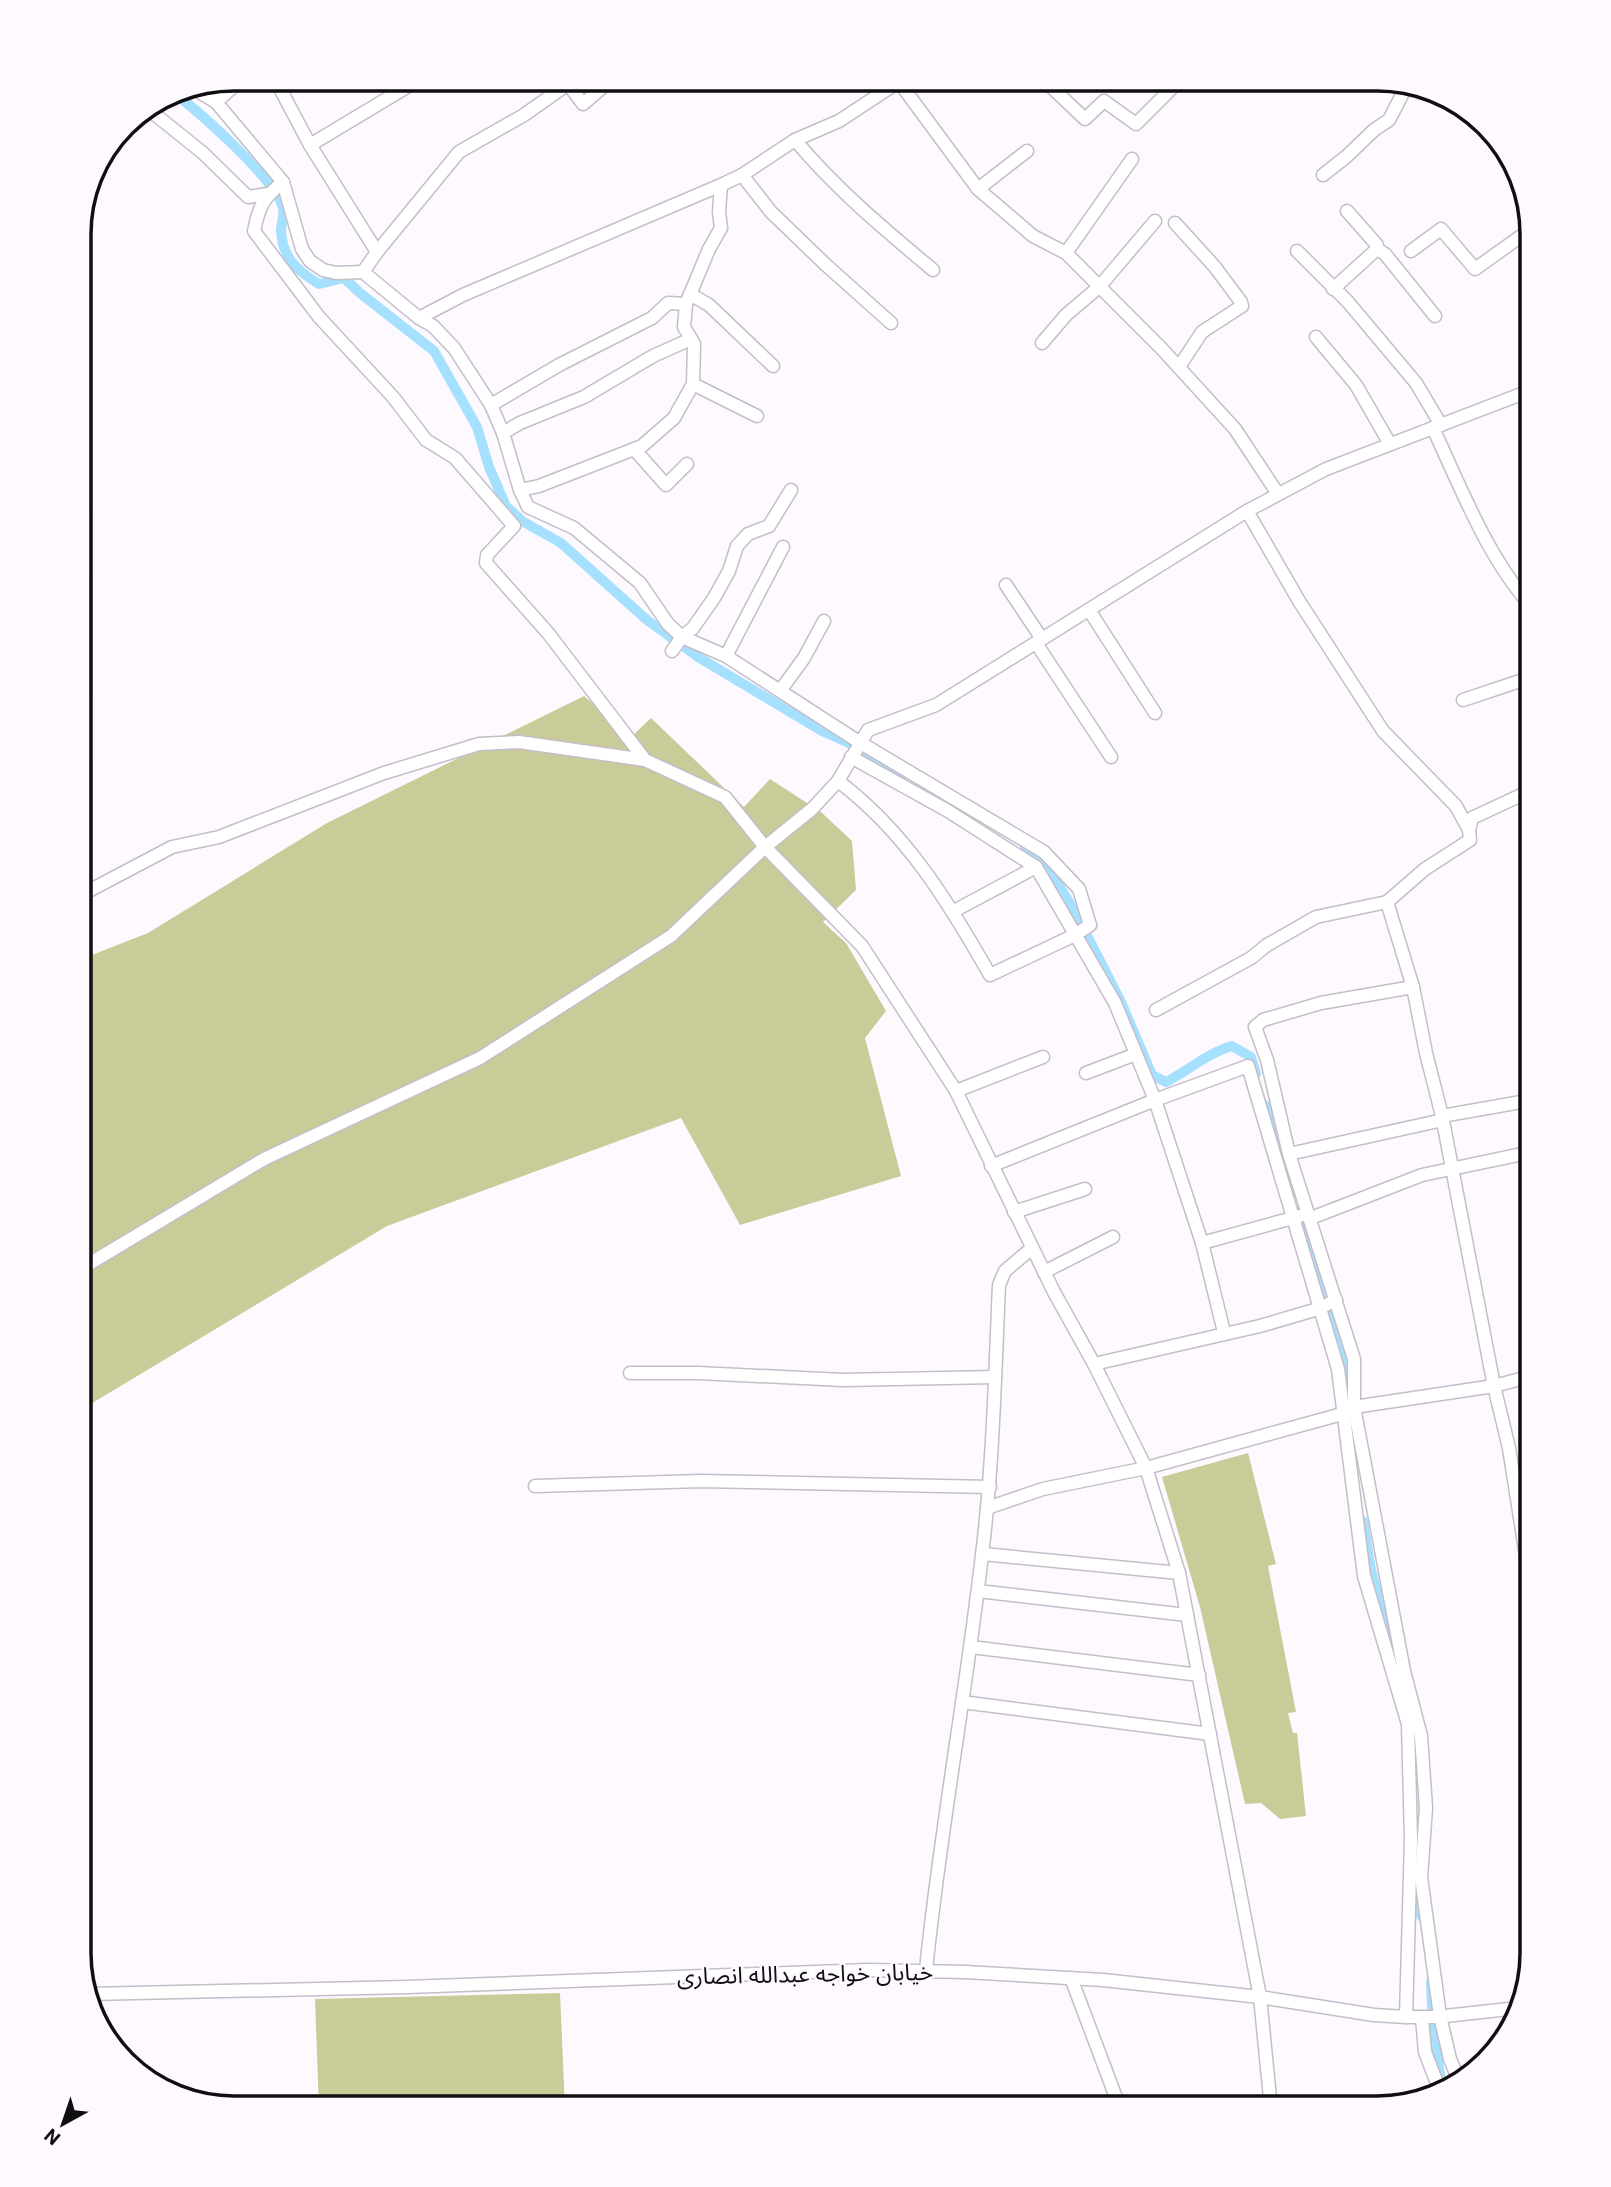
<svg xmlns="http://www.w3.org/2000/svg" width="1611" height="2187" font-family="Roboto,'Noto Sans Arabic',sans-serif">
	<style>
		.green { fill: #c9cc99 }
		.lines { fill: none; stroke-linecap: round; stroke-linejoin: round }
		.canal { stroke: #a5e1fe; stroke-width: 10 }
		.minor-casing { stroke: #c5bdc9; stroke-width: 15 }
		.minor { stroke: #fff; stroke-width: 12 }
		.labels { text-anchor: middle; stroke-width: 5; stroke-linejoin: round; paint-order: stroke }
		.street-label { font-size: 23px; fill: #110e12; stroke: #fdf9fe }
		.rim { fill: none; stroke: #110e12; stroke-width: 3.5 }
	</style>
	<rect width="100%" height="100%" fill="#fdf9fe"/>
	<g class="green">
		<path d="M584,696L632,736L651,718L744,807L770,779L821,812L852,841L856,890L823,922L846,943L886,1011L865,1038L901,1176L740,1225L681,1118L387,1226L79,1411V960L148,933L327,823Z"/>
		<path d="M1248,1453L1276,1564L1268,1566L1296,1712L1288,1713L1293,1733H1297L1306,1816L1280,1819L1261,1803L1245,1804L1200,1607L1162,1477Z"/>
		<path d="M560,1993L565,2108H319L315,1999Z"/>
	</g>
	<g class="lines">
		<g class="canal">
			<path d="M172,92C197,109 276,180 283,208C285,215 281,223 281,230C282,257 297,271 319,284L344,278L360,293L434,351L477,427L489,467L506,506L522,521L561,543L647,620L698,657L822,731L847,742L903,775"/>
			<path d="M1025,846L1044,862L1074,910L1121,1002L1152,1075L1166,1082C1189,1070 1208,1053 1232,1046L1251,1057L1256,1074"/>
			<path d="M1265,1105L1292,1183"/>
			<path d="M1301,1211L1345,1352L1346,1392"/>
			<path d="M1363,1521L1371,1570L1397,1667"/>
			<path d="M1414,1732L1415,1780"/>
			<path d="M1414,1879L1421,1916"/>
			<path d="M1431,1982L1433,2027L1441,2082"/>
		</g>
		<defs>
			<g id="minor">
				<path d="M275,79L310,145L377,252"/>
				<path d="M1045,81L1085,119L1104,101L1136,124L1181,79"/>
				<path d="M899,82L978,189L1033,236L1066,253L1162,349L1235,429L1278,494"/>
				<path d="M568,84L583,104L612,79"/>
				<path d="M191,87L216,102L283,182L302,249L310,261L323,270L336,273L363,272L419,318L433,326L454,348L491,405L503,433L520,490L528,507L574,528L640,583L668,624L682,637L726,656L859,742L1044,852L1079,889L1090,925L1075,935L990,975C949,903 906,832 838,781"/>
				<path d="M216,102L242,79"/>
				<path d="M147,108L203,153L248,197L268,194"/>
				<path d="M795,140C836,189 884,229 933,270"/>
				<path d="M310,145L420,79"/>
				<path d="M742,175L771,212L826,265L891,323"/>
				<path d="M1323,175L1347,156L1374,130L1389,120L1407,85"/>
				<path d="M283,182C263,198 259,206 254,231L319,317L393,397L426,440L455,458L514,526L487,555L486,563L548,633L645,760L725,797L765,847L862,946L956,1091L1054,1292L1094,1364L1146,1468L1179,1573L1260,1997L1271,2108"/>
				<path d="M978,189L1027,151"/>
				<path d="M1347,211L1377,245V249L1385,254L1435,316"/>
				<path d="M1175,223L1215,267L1241,302L1242,306L1202,332L1179,367"/>
				<path d="M1297,251L1348,302L1416,383L1441,425"/>
				<path d="M1411,251L1441,229L1475,269L1531,229"/>
				<path d="M1066,253L1132,159"/>
				<path d="M363,272L377,252L459,152L524,115L575,79"/>
				<path d="M1333,289L1377,249"/>
				<path d="M690,294L709,305L773,366"/>
				<path d="M419,318L463,295L721,185L742,175L795,140L839,121L903,79"/>
				<path d="M1316,337L1356,385L1390,444"/>
				<path d="M1042,343L1066,315L1100,286L1155,221"/>
				<path d="M693,384L757,416"/>
				<path d="M491,405L559,365L652,318L668,303L686,304"/>
				<path d="M1433,428C1460,486 1488,559 1532,607"/>
				<path d="M503,433L520,423L584,397L653,356L691,339"/>
				<path d="M634,449L666,485L687,464"/>
				<path d="M520,490L539,486L642,446L674,418L693,384L694,344L684,327L686,304L709,249L721,228L719,212L721,185"/>
				<path d="M1247,511L1299,601L1383,731L1456,806L1469,830"/>
				<path d="M1006,585L1042,639"/>
				<path d="M1089,610L1155,713"/>
				<path d="M1036,643L1111,757"/>
				<path d="M672,651L682,637L693,628L714,598L729,571L737,546L748,534L769,526L791,490"/>
				<path d="M726,656L783,547"/>
				<path d="M780,691L804,658L824,621"/>
				<path d="M1463,700L1532,677"/>
				<path d="M851,757L948,811L1036,867L1115,1003L1155,1100L1202,1243L1224,1332"/>
				<path d="M79,896L172,847L219,837L384,773L479,744L519,742L645,760"/>
				<path d="M1387,902L1413,987L1426,1053L1442,1116L1494,1386L1509,1448L1532,1594"/>
				<path d="M954,911L1036,867"/>
				<path d="M1413,987L1321,1003L1263,1020L1255,1027L1267,1060L1289,1154L1354,1359V1407L1404,1671L1421,1736L1426,1808L1421,1877L1440,2016L1450,2059L1460,2083"/>
				<path d="M1156,1010L1251,958L1267,945L1316,917L1387,902L1425,869L1470,840L1469,830L1472,818L1532,790"/>
				<path d="M1086,1073L1136,1054"/>
				<path d="M956,1091L1043,1057"/>
				<path d="M1442,1116L1532,1100"/>
				<path d="M1289,1154L1443,1120"/>
				<path d="M991,1166L1155,1100L1248,1066L1338,1369L1364,1576L1408,1724L1411,1839L1406,2017"/>
				<path d="M1014,1212L1085,1189"/>
				<path d="M1311,1218L1422,1175L1532,1152"/>
				<path d="M1202,1243L1300,1216"/>
				<path d="M79,1270L264,1159L480,1058L671,936L765,847L812,809L838,781L868,730L936,705L1247,511L1326,469L1532,390"/>
				<path d="M1044,1272L1113,1237"/>
				<path d="M1094,1364L1260,1326L1318,1309L1336,1300"/>
				<path d="M630,1373H698L843,1380L995,1377"/>
				<path d="M535,1486L701,1481L990,1487"/>
				<path d="M987,1508L1043,1489L1146,1468L1342,1414L1354,1407L1494,1386L1532,1376"/>
				<path d="M983,1554L1179,1573"/>
				<path d="M978,1591L1187,1615"/>
				<path d="M971,1647L1199,1675"/>
				<path d="M962,1702L1210,1734"/>
				<path d="M926,1970C940,1831 966,1694 982,1555C993,1466 995,1375 999,1285L1005,1271L1032,1248"/>
				<path d="M1071,1978L1120,2108"/>
				<path d="M90,1994L407,1987L868,1970L965,1972L1103,1980L1260,1997L1374,2015L1406,2017H1436L1518,2008"/>
				<path d="M1422,2018L1425,2052L1440,2091"/>
			</g>
		</defs>
		<use href="#minor" class="minor-casing"/>
		<use href="#minor" class="minor"/>
	</g>
	<g class="labels">
		<g class="street-label">
			<text transform="translate(805 1974) rotate(-1)" y="8">خیابان خواجه عبدالله انصاری</text>
		</g>
	</g>
	<path d="M0 0H1611V2187H0ZM234 91H1377A143 143 0 0 1 1520 234V1953A143 143 0 0 1 1377 2096H234A143 143 0 0 1 91 1953V234A143 143 0 0 1 234 91Z" fill="#fdf9fe" fill-rule="evenodd"/>
	<path class="rim" d="M234 91H1377A143 143 0 0 1 1520 234V1953A143 143 0 0 1 1377 2096H234A143 143 0 0 1 91 1953V234A143 143 0 0 1 234 91Z"/>
	<g transform="translate(63 2124) rotate(220)" stroke="#fdf9fe" stroke-width="5" paint-order="stroke">
	<path d="M0-5L12 26L0 18L-12 26Z" fill="#110e12"/>
	<text y="-10" font-size="19" font-weight="bold" text-anchor="middle" fill="#110e12">N</text>
	</g>
</svg>
